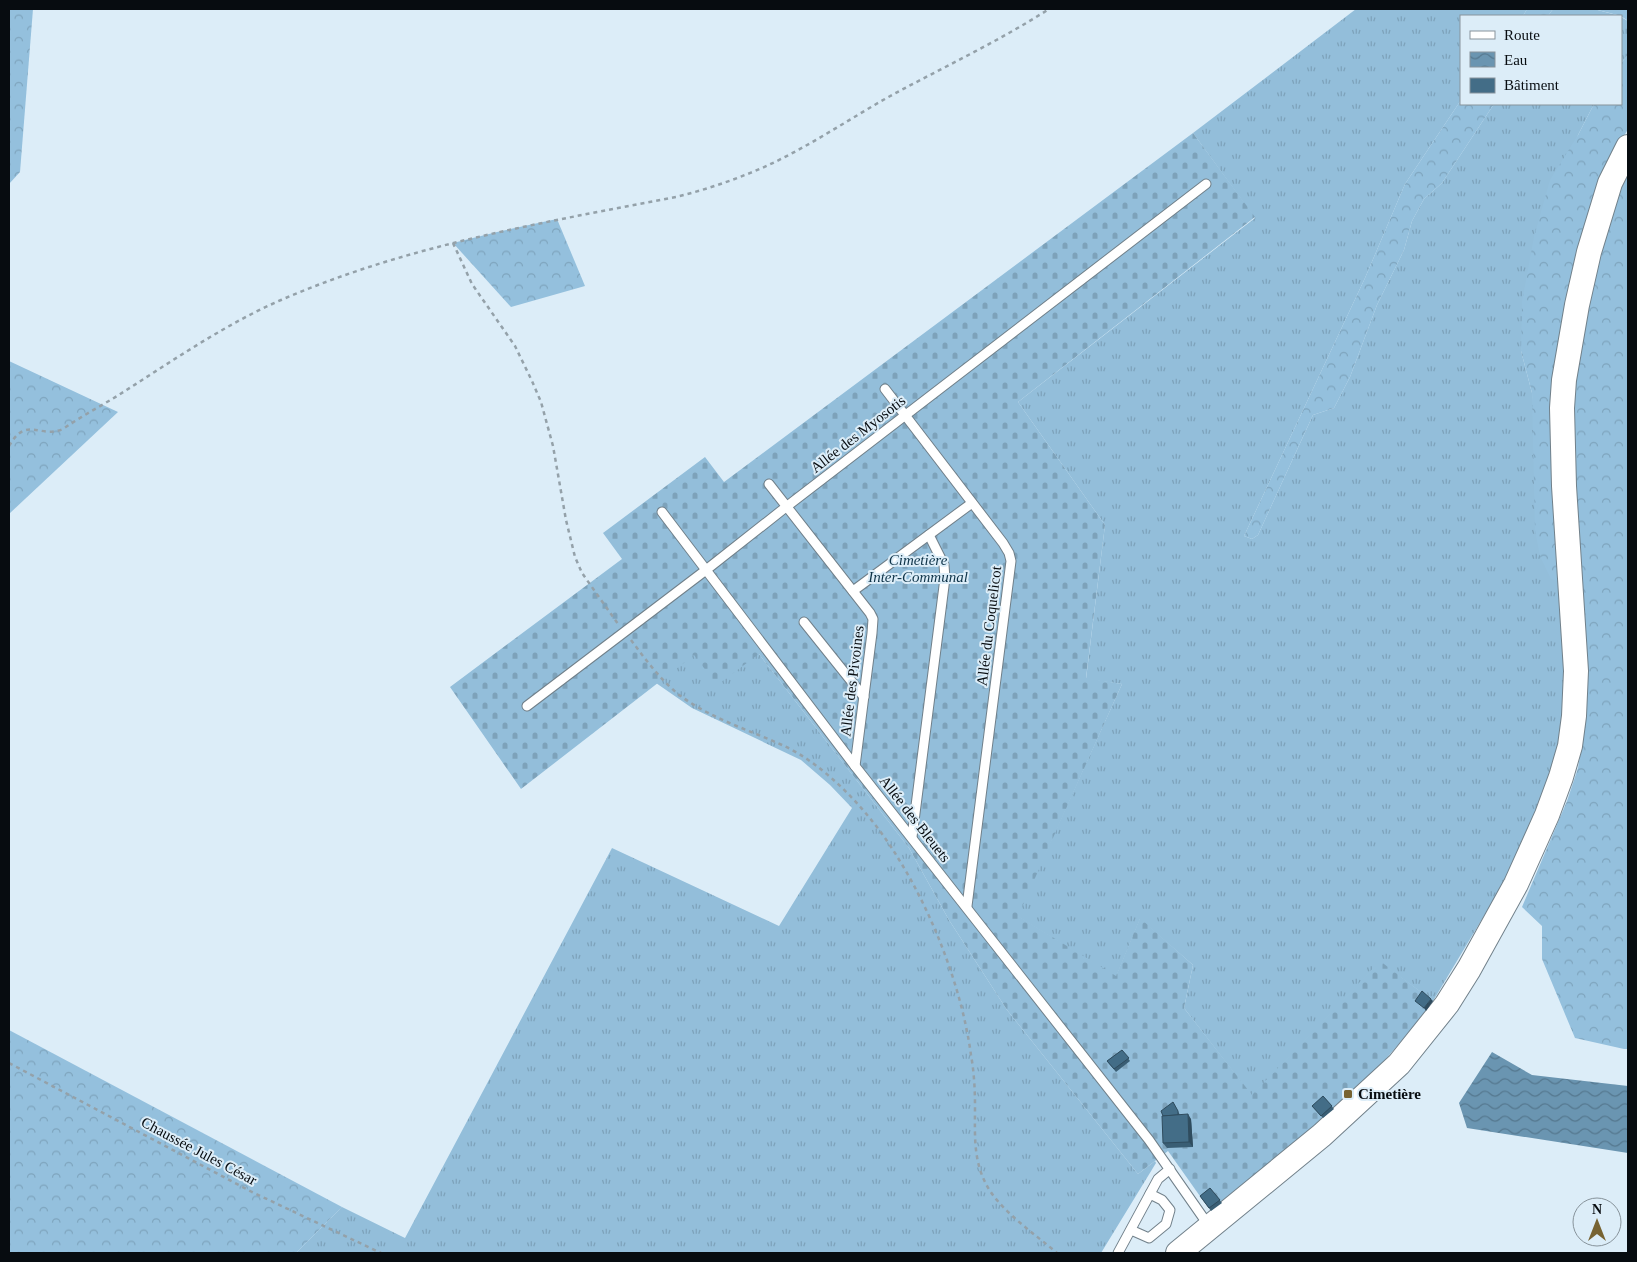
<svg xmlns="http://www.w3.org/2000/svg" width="1637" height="1262" font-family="'Times New Roman',serif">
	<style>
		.grass { fill: url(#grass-tufts) }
		.forest { fill: url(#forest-crowns) }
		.cemetery { fill: url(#cemetery-stones) }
		.water { fill: url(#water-waves) }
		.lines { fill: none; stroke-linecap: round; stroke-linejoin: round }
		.service-casing { stroke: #71808a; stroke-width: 11 }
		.secondary-casing { stroke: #71808a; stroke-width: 26 }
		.path { stroke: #94a1a9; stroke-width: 2.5; stroke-dasharray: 4 4; stroke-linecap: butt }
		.service { stroke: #fff; stroke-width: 9 }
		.secondary { stroke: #fff; stroke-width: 24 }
		.wall { fill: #3a5e74 }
		.shaded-wall { fill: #2f4c5e }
		.building { fill: #436d87; stroke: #2f4c5e }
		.poi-dot { fill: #776332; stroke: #dcedf8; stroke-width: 2 }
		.labels { text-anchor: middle; stroke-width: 4; stroke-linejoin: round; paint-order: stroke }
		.street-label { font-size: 15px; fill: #070c10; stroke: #dcedf8 }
		.park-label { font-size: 15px; font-style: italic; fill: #0e3348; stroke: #dcedf8 }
		.poi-label { font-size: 15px; font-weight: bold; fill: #070c10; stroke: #dcedf8; text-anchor: start }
	</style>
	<defs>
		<pattern id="grass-tufts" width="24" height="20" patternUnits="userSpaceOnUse" patternTransform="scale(1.25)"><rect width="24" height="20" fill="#93beda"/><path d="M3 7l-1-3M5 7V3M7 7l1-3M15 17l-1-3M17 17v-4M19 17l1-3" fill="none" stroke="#7da2ba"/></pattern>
		<pattern id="forest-crowns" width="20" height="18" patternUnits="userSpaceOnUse" patternTransform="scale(1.25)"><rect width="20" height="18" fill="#94c0dd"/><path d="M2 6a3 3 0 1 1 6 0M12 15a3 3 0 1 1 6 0" fill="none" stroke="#7ea4bd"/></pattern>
		<pattern id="cemetery-stones" width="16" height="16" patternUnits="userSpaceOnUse" patternTransform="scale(1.25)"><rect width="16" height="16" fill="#93beda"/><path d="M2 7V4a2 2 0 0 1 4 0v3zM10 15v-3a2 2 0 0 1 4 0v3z" fill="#7da2ba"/></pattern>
		<pattern id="water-waves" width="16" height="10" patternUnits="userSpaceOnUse" patternTransform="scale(1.25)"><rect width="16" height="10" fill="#6a95b1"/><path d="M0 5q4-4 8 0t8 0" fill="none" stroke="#55788f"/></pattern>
	</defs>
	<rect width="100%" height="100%" fill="#dcedf8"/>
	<g class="grass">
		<path d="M1356,9H1527L1523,16H1461V100L1405,184L1365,278L1244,536L1252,539L1258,535L1313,415L1334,408L1350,377L1377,305L1404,250L1412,221L1424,199L1442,183L1494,104H1594L1578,135L1521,351L1532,393L1558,581L1568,706L1550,784L1499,900L1494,899L1433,1001L1380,962L1252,1096L1184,1008L1193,965L1140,919L1116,977L1017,916L1122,684L1086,679L1105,525L1018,402L1255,218L1193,133Z"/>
		<path d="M1553,9H1594L1620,16H1548Z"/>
		<path d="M1621,17L1628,21V55L1621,63Z"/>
		<path d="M694,654H759L909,848L949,920L1007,1010L1138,1174L1155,1161L1156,1163L1101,1253H296L342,1207L405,1238L612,848L779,926L852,808L830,785L801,760L692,708L656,683Z"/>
	</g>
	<g class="forest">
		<path d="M9,9H33L20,172L9,184Z"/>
		<path d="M1527,9H1553L1548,16H1523Z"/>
		<path d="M1594,9H1628V21L1621,16Z"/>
		<path d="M1628,55V129L1611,159L1575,272L1558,581L1551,579L1540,556L1535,530L1532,393L1521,351L1522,302L1534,237L1550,180L1578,135L1594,104H1621V63Z"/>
		<path d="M1461,100V104H1494L1442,183L1424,199L1412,221L1404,250L1377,305L1350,377L1334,408L1313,415L1258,535L1252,539L1244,536L1365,278L1405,184Z"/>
		<path d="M1628,164V1049H1624L1575,1038L1542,959V926L1522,907L1567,801L1578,768L1584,733L1586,702L1577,538L1573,411L1576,370L1596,265Z"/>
		<path d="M557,219L585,286L511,307L453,243L497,232Z"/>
		<path d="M9,361L118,412L9,514Z"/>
		<path d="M9,1030L342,1207L296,1253H9Z"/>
	</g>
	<path class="cemetery" d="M1193,133L1255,217L1018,402L1105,525L1086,678L1122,684L1018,916L1116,976L1140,918L1193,965L1184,1008L1252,1095L1380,961L1433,1001C1414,1026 1394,1051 1372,1074C1325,1120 1272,1160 1222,1203L1202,1199L1168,1151L1138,1174L1007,1010L949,920L909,848L759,654L717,685L694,655L521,789L450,687L622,559L603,533L705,457L724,482Z"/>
	<path class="water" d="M1492,1052L1532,1075L1628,1086V1153L1467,1128L1459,1103Z"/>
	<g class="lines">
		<defs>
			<g id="service">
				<path d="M885,389L1003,543L1009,553L1011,561L967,906"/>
				<path d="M769,484L870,613L873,619L872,633L855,766"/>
				<path d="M662,512L855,766L1149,1140L1209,1226"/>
				<path d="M853,591L972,503"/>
				<path d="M804,622L864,697"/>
				<path d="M527,706L706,570L786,507L1206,184"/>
				<path d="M912,837L945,578L944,565L929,535"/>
				<path d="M1131,1230L1149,1238L1166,1224L1170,1210L1162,1200L1150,1194"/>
				<path d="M1118,1253L1158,1179L1170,1169"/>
			</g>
			<path id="secondary" d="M1178,1253L1322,1135L1399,1064L1447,1004L1469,969L1516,884L1547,815L1561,777L1570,746L1574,716L1576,671L1564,486L1562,408L1564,380L1577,305L1589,252L1610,183L1628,147"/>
		</defs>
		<use href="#service" class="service-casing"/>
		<use href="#secondary" class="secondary-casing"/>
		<g class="path">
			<path d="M453,243L472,284L515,346L532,381L541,402L553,446L566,520L575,557L582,573L618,624"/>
			<path d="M9,446C27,415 39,439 63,429C83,415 105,404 125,391C175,359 226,324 281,300C408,245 541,223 676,197C705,190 734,180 762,168C807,148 849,119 892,95C944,67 999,41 1049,9"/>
			<path d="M631,640C645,659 660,679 678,694C709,718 747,729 782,745C827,765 873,816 898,858C933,914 962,989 971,1055C974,1072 975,1089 975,1106C975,1134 973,1159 986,1184C999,1210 1035,1234 1057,1253"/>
			<path d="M9,1063L252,1192L381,1253"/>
		</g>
		<use href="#service" class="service"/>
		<use href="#secondary" class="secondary"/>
	</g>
	<g class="wall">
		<path d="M1122,1050L1130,1061L1116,1072L1107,1061Z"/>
		<path d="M1323,1096L1334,1109L1323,1118L1314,1108Z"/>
		<path d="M1173,1102L1180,1115L1191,1119L1193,1147L1167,1148L1163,1143V1116Z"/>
		<path d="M1210,1188L1222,1203L1211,1211L1200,1196Z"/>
	</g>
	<g class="shaded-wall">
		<path d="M1431,999L1433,1001L1426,1011L1424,1008Z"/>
		<path d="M1188,1114L1191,1119L1193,1147L1189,1142Z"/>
	</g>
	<g class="building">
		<path d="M1422,991L1431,999L1424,1008L1415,1001Z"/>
		<path d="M1122,1050L1129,1058L1114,1069L1107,1061Z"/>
		<path d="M1323,1096L1332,1106L1321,1116L1312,1106Z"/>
		<path d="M1173,1102L1178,1111V1115L1163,1116L1161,1111Z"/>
		<path d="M1188,1114L1189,1142L1163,1143L1162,1116Z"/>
		<path d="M1210,1188L1220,1200L1209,1208L1200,1196Z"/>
	</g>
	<rect class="poi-dot" x="1343" y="1089" width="10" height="10" rx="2.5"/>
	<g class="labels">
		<g class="street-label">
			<text transform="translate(858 434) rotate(-38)" y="5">Allée des Myosotis</text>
			<text transform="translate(989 626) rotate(-83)" y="5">Allée du Coquelicot</text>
			<text transform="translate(852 681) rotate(-83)" y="5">Allée des Pivoines</text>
			<text transform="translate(915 819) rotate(52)" y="5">Allée des Bleuets</text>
			<text transform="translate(199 1151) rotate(28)" y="5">Chaussée Jules César</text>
		</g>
		<g class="park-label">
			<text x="918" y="565">Cimetière<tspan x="918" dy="17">Inter-Communal</tspan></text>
		</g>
		<g class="poi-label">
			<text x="1358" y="1099">Cimetière</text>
		</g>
	</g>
	<rect width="1637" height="1262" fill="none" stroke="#070c10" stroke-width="20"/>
	<rect x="1460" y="15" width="162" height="90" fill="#dcedf8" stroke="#87939b"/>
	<rect x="1470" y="31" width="25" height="8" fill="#ffffff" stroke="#87939b"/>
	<text x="1504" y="40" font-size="15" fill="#070c10">Route</text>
	<rect x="1470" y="52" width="25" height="15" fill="url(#water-waves)" stroke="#87939b"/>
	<text x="1504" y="65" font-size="15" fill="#070c10">Eau</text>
	<rect x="1470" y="78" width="25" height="15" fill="#436d87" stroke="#87939b"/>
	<text x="1504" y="90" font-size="15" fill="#070c10">Bâtiment</text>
	<g transform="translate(1597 1222)"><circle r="24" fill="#dcedf8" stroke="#87939b"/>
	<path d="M0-4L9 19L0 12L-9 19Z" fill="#776332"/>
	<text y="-8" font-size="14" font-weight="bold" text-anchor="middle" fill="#070c10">N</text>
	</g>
</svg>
